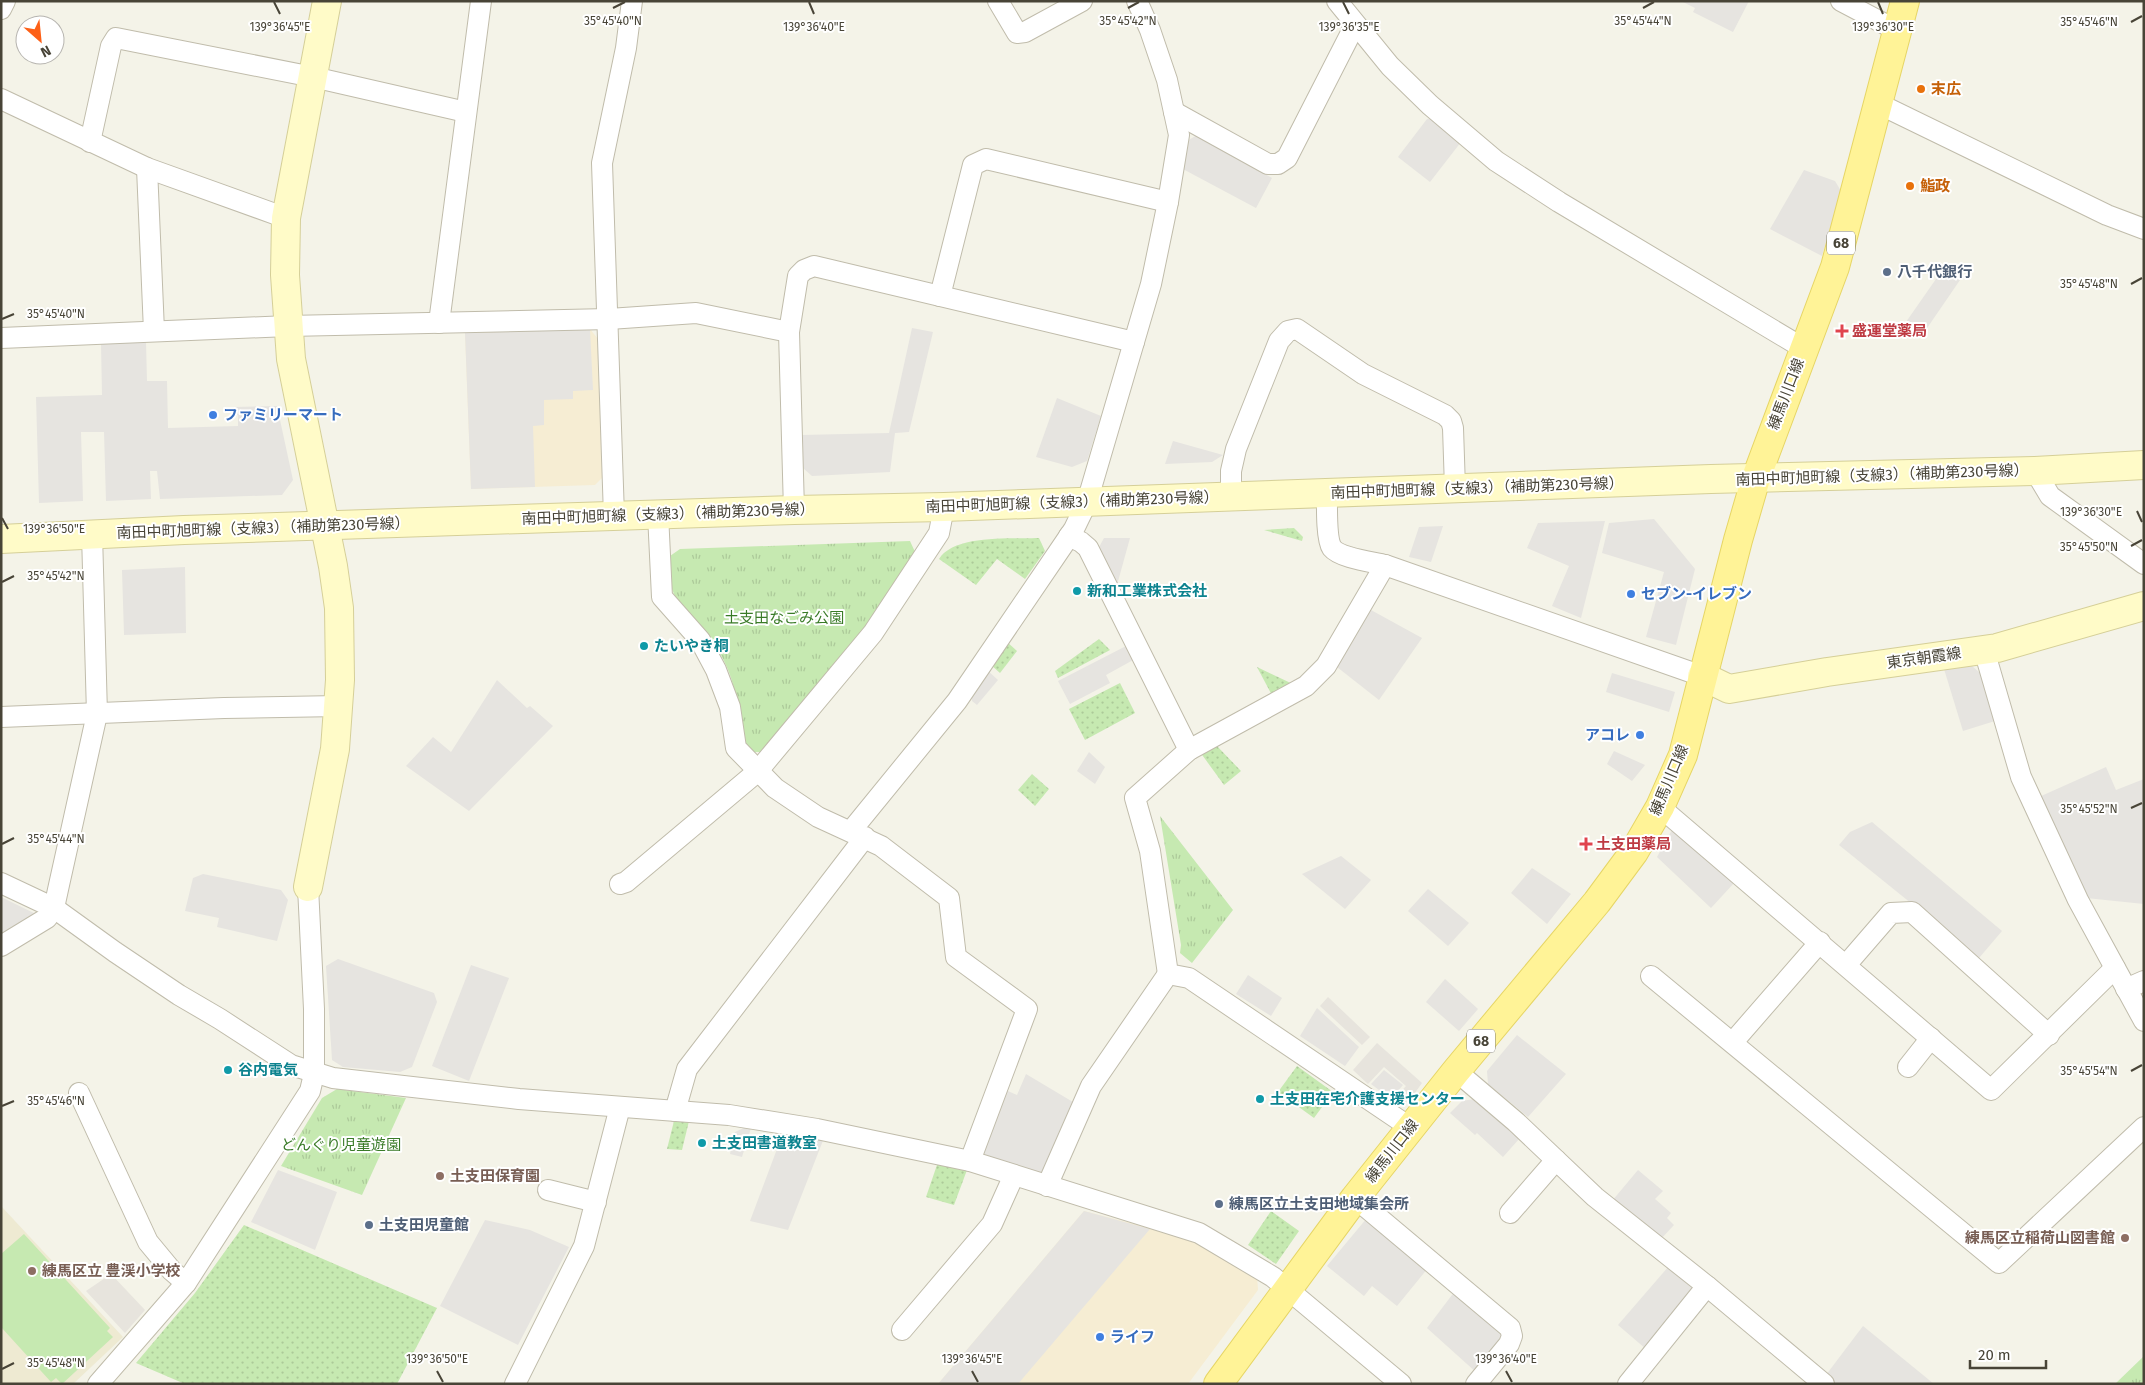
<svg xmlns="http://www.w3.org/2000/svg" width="2145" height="1385" font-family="'Fira Sans','Noto Sans JP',sans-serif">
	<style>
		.commercial { fill: #f6edd3 }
		.industrial { fill: #e7e4dd }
		.education { fill: #eeead2 }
		.grass { fill: url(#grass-dots) }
		.park { fill: url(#park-tufts) }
		.pitch { fill: #c6e9b1 }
		.parking { fill: #e6e4e0 }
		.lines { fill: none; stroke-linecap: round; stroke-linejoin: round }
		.street-casing { stroke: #c0bcab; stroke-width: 22 }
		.secondary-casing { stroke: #d5cf98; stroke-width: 30 }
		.primary-casing { stroke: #e6d565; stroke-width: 30 }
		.street { stroke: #fff; stroke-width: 20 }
		.secondary { stroke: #fffbc8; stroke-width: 28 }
		.primary { stroke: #fff397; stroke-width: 28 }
		.ticks { fill: none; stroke: #484437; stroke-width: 2 }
		.food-dot { fill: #e8710a; stroke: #fff; stroke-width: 2 }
		.service-dot { fill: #5c6f8a; stroke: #fff; stroke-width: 2 }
		.health-dot { fill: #e0444e; stroke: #fff; stroke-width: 2 }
		.shop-dot { fill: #3f7fe0; stroke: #fff; stroke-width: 2 }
		.culture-dot { fill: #0f9aa8; stroke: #fff; stroke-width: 2 }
		.education-dot { fill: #8d6e63; stroke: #fff; stroke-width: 2 }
		.labels { text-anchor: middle; stroke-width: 4; stroke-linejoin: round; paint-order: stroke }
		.shield { fill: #fff; stroke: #7f7c73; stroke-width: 1 }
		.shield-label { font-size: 14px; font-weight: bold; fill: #484437 }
		.food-label { font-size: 15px; font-weight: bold; fill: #c56008; stroke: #fff; text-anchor: start }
		.service-label { font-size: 15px; font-weight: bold; fill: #4e5e75; stroke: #fff; text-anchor: start }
		.health-label { font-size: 15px; font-weight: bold; fill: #be3a42; stroke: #fff; text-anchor: start }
		.street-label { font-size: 15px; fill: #484437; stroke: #fff }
		.shop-label { font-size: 15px; font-weight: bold; fill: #366cbe; stroke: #fff; text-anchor: start }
		.culture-label { font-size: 15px; font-weight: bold; fill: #0d838f; stroke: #fff; text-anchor: start }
		.park-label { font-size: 15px; fill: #3a7b28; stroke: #fff }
		.education-label { font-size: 15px; font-weight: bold; fill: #785e54; stroke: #fff; text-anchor: start }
		.ticks-label { font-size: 12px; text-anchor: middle; fill: #484437; stroke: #fff; stroke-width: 4; stroke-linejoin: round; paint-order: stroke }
	</style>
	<defs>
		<pattern id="grass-dots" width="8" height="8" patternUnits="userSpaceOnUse" patternTransform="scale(1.25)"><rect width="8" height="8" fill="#c6e9b1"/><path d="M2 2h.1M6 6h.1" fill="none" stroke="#acc999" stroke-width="1.8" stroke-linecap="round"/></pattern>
		<pattern id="park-tufts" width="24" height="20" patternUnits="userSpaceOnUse" patternTransform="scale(1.25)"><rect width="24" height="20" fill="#c6e9b1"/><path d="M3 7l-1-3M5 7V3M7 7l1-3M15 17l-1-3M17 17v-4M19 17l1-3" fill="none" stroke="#acc999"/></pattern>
	</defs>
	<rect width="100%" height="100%" fill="#f4f3e8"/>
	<g class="commercial">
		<path d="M590,329L598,339L606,474L595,485L471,489L465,333Z"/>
		<path d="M1084,1211L1196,1240L1257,1275L1258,1290L1188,1384H938Z"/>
	</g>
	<g class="industrial">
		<path d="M1328,997L1370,1037L1362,1045L1320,1006Z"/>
		<path d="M1377,1043L1422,1083L1409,1101L1399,1103L1394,1099L1406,1086L1384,1067L1368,1084L1353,1070Z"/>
		<path d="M111,1274L145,1310L125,1333L86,1291Z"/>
	</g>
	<path class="education" d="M1,1206L123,1337L73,1384H1Z"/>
	<g class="grass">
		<path d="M1294,528L1303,537L1302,541L1264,530Z"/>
		<path d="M1039,538L1045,551L1025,579L997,559L976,585L939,559C954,534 1012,539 1039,538Z"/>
		<path d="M1099,639L1110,650L1058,678L1055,671Z"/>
		<path d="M1006,641L1017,651L1000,673L991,665Z"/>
		<path d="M1257,667L1297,686L1273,697Z"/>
		<path d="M1120,683L1135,713L1085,740L1069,709Z"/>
		<path d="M1215,744L1241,771L1224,785L1200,752Z"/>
		<path d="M1032,774L1049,789L1035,806L1018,790Z"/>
		<path d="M1297,1066L1333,1092L1314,1118L1278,1092Z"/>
		<path d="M674,1121H689L682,1150L667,1149Z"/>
		<path d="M938,1162L967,1170L954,1205L926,1197Z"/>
		<path d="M1271,1211L1299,1231L1276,1264L1248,1245Z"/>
		<path d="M244,1225L437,1308L397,1384H185L136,1363L195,1293Z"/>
	</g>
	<g class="park">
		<path d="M910,541L916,554L868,629L765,752H751C735,733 739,701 731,678C721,646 698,623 676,599L672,589L670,556L680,549Z"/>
		<path d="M1160,816L1233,910L1192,963L1180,953L1181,945Z"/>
		<path d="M337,1089L406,1098L362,1195L281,1166L322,1098Z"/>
		<path d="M2144,1356V1384H2115Z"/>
	</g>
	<path class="pitch" d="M24,1234L110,1328L107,1331L113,1337L62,1384L56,1378L51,1382L1,1327V1254Z"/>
	<g class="parking">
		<path d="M1681,1H1749L1733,32L1693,12L1695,8Z"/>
		<path d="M1436,118L1461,142L1430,182L1398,157L1427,119Z"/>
		<path d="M1197,135L1272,178L1256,208L1181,168L1184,143Z"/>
		<path d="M1804,170L1835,181L1841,191L1822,256L1770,229Z"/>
		<path d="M1943,269L1960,280L1923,334L1906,322Z"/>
		<path d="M912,328L933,332L909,432L895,433L890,472L812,476L803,468L801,435L889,433Z"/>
		<path d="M590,329L593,390L573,391V399L544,400V425L533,426L535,487L471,489L465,333Z"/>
		<path d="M146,342L147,381H167L168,428L238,426V415L234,416V407L277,406L293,480L282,495L160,499L157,471H150L151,499L106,501L104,432H81L83,501L39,503L36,397L102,395L101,344Z"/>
		<path d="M1057,398L1101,416L1087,461L1072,467L1036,457Z"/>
		<path d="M1173,441L1223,455L1212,462L1165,464Z"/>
		<path d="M1654,519L1695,569L1676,645L1646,637L1664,572L1602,553L1609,523Z"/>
		<path d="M1605,521L1581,618L1552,606L1569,566L1527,548L1538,523Z"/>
		<path d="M1443,526L1431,562L1409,557L1419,527Z"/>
		<path d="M1104,538H1130L1117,585L1098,549Z"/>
		<path d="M185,567L186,633L124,635L122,570Z"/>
		<path d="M1371,610L1422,638L1379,700L1337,667Z"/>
		<path d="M1128,645L1135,659L1106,675L1110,683L1070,704L1058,681Z"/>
		<path d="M1972,666L1980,673L1995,721L1963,731L1944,669Z"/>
		<path d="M987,670L998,680L977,705L972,701V693Z"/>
		<path d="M1612,673L1675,692L1669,712L1606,692Z"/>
		<path d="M497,680L527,708L530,706L553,726L469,811L406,766L433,737L451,752Z"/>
		<path d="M1614,751L1645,765L1632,781L1607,764Z"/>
		<path d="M1089,752L1105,767L1095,784L1077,771Z"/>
		<path d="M2106,767L2116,790L2144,779V904L2086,898L2039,797Z"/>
		<path d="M1872,822L2002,931L1979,958L1839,845L1850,832Z"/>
		<path d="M1673,828L1734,883L1711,908L1657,857Z"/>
		<path d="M1341,856L1371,880L1345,909L1302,874Z"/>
		<path d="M1532,868L1571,894L1547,924L1511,893Z"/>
		<path d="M203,874L281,890L288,900L277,941L217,927L219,918L185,911L193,878Z"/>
		<path d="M1428,889L1469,923L1448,946L1408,911Z"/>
		<path d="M1,897L40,916L1,939Z"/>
		<path d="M338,959L434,993L437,1002L412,1067L400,1072L343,1067L332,1060L326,966Z"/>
		<path d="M471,965L509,978L469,1081L432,1066Z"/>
		<path d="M1248,975L1282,998L1271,1016L1236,994Z"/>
		<path d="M1445,979L1478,1009L1459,1031L1426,1002Z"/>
		<path d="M1317,1008L1359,1047L1345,1066L1300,1036Z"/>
		<path d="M1517,1035L1566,1074L1528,1117L1488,1084L1487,1071Z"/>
		<path d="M1384,1070L1403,1085L1391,1099L1371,1084Z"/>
		<path d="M1026,1074L1078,1105L1045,1174L986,1157L983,1151L1001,1088L1017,1095Z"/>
		<path d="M1474,1099L1519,1139L1503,1157L1477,1133L1475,1135L1450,1113L1462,1101Z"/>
		<path d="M746,1127L751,1128L742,1157L730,1154L735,1132Z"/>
		<path d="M783,1133L824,1138L788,1230L750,1221Z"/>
		<path d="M278,1170L337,1192L315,1250L251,1222Z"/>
		<path d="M1638,1170L1663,1191L1655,1199L1671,1213L1667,1218L1674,1225L1659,1241L1612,1201Z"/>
		<path d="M1084,1211L1150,1229L1018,1384H938Z"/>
		<path d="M1367,1218L1428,1268L1397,1306L1372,1286L1364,1296L1327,1266Z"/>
		<path d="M485,1220L530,1230L569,1247L518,1345L440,1306Z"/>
		<path d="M1669,1266L1691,1285L1692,1292L1646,1349L1618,1325Z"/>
		<path d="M1455,1291L1501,1328L1503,1338L1477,1373L1427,1328Z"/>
		<path d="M1863,1326L1934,1384H1836L1826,1375Z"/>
	</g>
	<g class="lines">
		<defs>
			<g id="street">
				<path d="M998,1L1017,33L1025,32L1082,1"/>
				<path d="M1337,1L1390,66L1430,105L1496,161L1559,202L1803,348"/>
				<path d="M1841,1L1898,31"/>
				<path d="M1,9L5,1"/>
				<path d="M1,99L147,168L286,218"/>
				<path d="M1879,104L2107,215L2144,229"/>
				<path d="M1174,112L1268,164H1278L1287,158L1355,25"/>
				<path d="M90,142L111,46L116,38L313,77L466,112"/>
				<path d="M147,168L154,331"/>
				<path d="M940,296L973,165L986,159L1168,202"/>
				<path d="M439,323L481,1"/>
				<path d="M1,338L288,326L609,319L696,313L789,332"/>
				<path d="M2035,471L2050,496L2144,564"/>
				<path d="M1327,493C1327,505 1326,539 1332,548C1340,558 1373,562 1385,565L1702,676"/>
				<path d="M1231,496V471L1236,449L1279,341L1288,331L1297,329L1363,374L1445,415L1451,421L1453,428L1455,488"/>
				<path d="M794,510L789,332L798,276L804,270L814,266L1134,342"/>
				<path d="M658,514L662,597L700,640L716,670L730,707L736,748L775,788L818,817L881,846L949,898L956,957L1027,1009L970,1161"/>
				<path d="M614,516L602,163L626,48L632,1"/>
				<path d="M1069,536L1081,542L1088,548L1189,750"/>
				<path d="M1385,565L1326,666L1306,686L1189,750L1135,798L1150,851L1168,974L1189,978L1411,1128"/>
				<path d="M1984,650L2021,777L2078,900L2144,1021"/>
				<path d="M1,717L224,708L339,706"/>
				<path d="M1660,807L1991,1090L2115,968"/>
				<path d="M851,831L957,701L1074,529L1087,502L1151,284L1168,202L1179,135L1167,80L1150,30L1137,1"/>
				<path d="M1,883L54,908L115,952L179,995L220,1019L291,1065L333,1078L519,1099L729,1115L817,1129L970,1161L1199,1233L1273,1277L1401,1384"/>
				<path d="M620,884L626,882L757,772L873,633L939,533L944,507"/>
				<path d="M1,946L47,918L54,908L59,885L97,714L92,534"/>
				<path d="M1846,965L1891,913L1912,912L2049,1035"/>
				<path d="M1651,976L1999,1263L2144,1127"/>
				<path d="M2126,989L2144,981"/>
				<path d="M1733,1042L1820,942"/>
				<path d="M1908,1067L1931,1038"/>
				<path d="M1456,1071L1516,1122L1595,1197L1707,1286L1824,1384"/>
				<path d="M79,1093L148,1242L172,1271L186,1283"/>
				<path d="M675,1111L687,1069L865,837"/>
				<path d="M1047,1186L1091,1086L1168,974"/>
				<path d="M548,1190L596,1202"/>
				<path d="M1355,1198L1510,1328L1512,1336L1509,1344L1476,1384"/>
				<path d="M1510,1213L1556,1160"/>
				<path d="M902,1330L992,1224L1014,1175"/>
				<path d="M98,1384L186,1283L310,1091L314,1074V1009L308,887"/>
				<path d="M515,1384L584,1246L620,1107"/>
				<path d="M1628,1384L1707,1286"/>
			</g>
			<g id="secondary">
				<path d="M1,539L184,530L794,510L944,507L1711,479L2035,471L2144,465"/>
				<path d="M1702,676L1729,689L1827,672L1997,648L2144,606"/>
				<path d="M308,887L335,749L340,680L339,608L333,566L291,359L285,275L286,218L327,1"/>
			</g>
			<path id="primary" d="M1218,1384L1355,1198L1456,1071L1597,902L1634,852L1660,807L1683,755L1738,540L1756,478L1835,267L1905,1"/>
		</defs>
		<use href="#street" class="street-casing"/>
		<use href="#secondary" class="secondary-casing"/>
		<use href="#primary" class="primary-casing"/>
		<use href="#street" class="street"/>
		<use href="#secondary" class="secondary"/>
		<use href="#primary" class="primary"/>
	</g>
	<path class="ticks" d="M274,2L280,14M809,2L814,14M1343,2L1349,14M1878,2L1883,14M613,8L625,2M1128,8L1139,2M1643,8L1654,2M2131,22L2142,16M2131,284L2142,278M2,319L14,314M2137,511L2142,522M2,518L8,529M2131,546L2142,540M2,582L14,576M2131,808L2142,803M2,844L14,838M2131,1071L2142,1065M2,1106L14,1101M2,1369L14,1363M437,1371L443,1382M972,1371L978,1382M1506,1371L1512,1382"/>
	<g class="food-dot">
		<circle cx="1921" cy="89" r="5"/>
		<circle cx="1910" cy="186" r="5"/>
	</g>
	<g class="service-dot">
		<circle cx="1887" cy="272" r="5"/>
		<circle cx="1219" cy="1204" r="5"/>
		<circle cx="369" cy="1225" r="5"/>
	</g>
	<g class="health-dot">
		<path d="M1839.5 323.5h5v5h5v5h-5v5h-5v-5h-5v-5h5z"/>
		<path d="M1583.5 836.5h5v5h5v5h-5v5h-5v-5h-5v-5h5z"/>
	</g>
	<g class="shop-dot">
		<circle cx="213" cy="415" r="5"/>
		<circle cx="1631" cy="594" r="5"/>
		<circle cx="1640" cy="735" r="5"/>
		<circle cx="1100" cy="1337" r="5"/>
	</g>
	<g class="culture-dot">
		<circle cx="1077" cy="591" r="5"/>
		<circle cx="644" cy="646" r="5"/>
		<circle cx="228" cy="1070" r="5"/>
		<circle cx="1260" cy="1099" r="5"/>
		<circle cx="702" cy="1143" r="5"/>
	</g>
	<g class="education-dot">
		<circle cx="440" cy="1176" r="5"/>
		<circle cx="2125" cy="1238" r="5"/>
		<circle cx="32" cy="1271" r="5"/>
	</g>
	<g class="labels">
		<g class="shield">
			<rect x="1827" y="231.5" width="28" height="23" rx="4"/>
			<rect x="1467" y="1029.5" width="28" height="23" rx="4"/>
		</g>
		<g class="shield-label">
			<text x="1841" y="248">68</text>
			<text x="1481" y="1046">68</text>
		</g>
		<g class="food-label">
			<text x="1931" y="94">末広</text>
			<text x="1920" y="191">鮨政</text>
		</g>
		<g class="service-label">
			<text x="1897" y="277">八千代銀行</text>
			<text x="1229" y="1209">練馬区立土支田地域集会所</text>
			<text x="379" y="1230">土支田児童館</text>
		</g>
		<g class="health-label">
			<text x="1852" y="336">盛運堂薬局</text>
			<text x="1596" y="849">土支田薬局</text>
		</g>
		<g class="street-label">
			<text transform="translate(1786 394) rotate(-69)" y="5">練馬川口線</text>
			<text transform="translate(1882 475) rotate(-2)" y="5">南田中町旭町線（支線3）（補助第230号線）</text>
			<text transform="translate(1477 488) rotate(-2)" y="5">南田中町旭町線（支線3）（補助第230号線）</text>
			<text transform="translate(1072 502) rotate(-2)" y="5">南田中町旭町線（支線3）（補助第230号線）</text>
			<text transform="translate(668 514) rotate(-2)" y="5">南田中町旭町線（支線3）（補助第230号線）</text>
			<text transform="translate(263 528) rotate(-2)" y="5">南田中町旭町線（支線3）（補助第230号線）</text>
			<text transform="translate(1924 658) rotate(-8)" y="5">東京朝霞線</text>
			<text transform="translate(1669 780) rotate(-67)" y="5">練馬川口線</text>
			<text transform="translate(1392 1151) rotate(-52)" y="5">練馬川口線</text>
		</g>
		<g class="shop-label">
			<text x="223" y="420">ファミリーマート</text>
			<text x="1641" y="599">セブン-イレブン</text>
			<text x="1630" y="740" text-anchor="end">アコレ</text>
			<text x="1110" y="1342">ライフ</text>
		</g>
		<g class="culture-label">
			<text x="1087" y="596">新和工業株式会社</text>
			<text x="654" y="651">たいやき桐</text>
			<text x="238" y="1075">谷内電気</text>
			<text x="1270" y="1104">土支田在宅介護支援センター</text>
			<text x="712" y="1148">土支田書道教室</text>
		</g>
		<g class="park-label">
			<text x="784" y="623">土支田なごみ公園</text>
			<text x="341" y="1150">どんぐり児童遊園</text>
		</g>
		<g class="education-label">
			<text x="450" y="1181">土支田保育園</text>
			<text x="2115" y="1243" text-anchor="end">練馬区立稲荷山図書館</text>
			<text x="42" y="1276">練馬区立 豊渓小学校</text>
		</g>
	</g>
	<g class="ticks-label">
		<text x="613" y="25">35°45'40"N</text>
		<text x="1128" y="25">35°45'42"N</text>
		<text x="1643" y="25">35°45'44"N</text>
		<text x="2089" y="26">35°45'46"N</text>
		<text x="280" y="31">139°36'45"E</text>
		<text x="814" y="31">139°36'40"E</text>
		<text x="1349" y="31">139°36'35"E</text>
		<text x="1883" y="31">139°36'30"E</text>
		<text x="2089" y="288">35°45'48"N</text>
		<text x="56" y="318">35°45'40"N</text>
		<text x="2091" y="516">139°36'30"E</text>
		<text x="54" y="533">139°36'50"E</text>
		<text x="2089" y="551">35°45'50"N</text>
		<text x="56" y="580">35°45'42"N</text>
		<text x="2089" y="813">35°45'52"N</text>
		<text x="56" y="843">35°45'44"N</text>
		<text x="2089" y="1075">35°45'54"N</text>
		<text x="56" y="1105">35°45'46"N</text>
		<text x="437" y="1363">139°36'50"E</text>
		<text x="972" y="1363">139°36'45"E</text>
		<text x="1506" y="1363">139°36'40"E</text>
		<text x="56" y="1367">35°45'48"N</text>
	</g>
	<rect width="2145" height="1385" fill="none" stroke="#484437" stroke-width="5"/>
	<g transform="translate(40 40) rotate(153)"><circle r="24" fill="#ffffff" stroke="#b6b4af"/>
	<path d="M0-4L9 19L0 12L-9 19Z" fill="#fd6017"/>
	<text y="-8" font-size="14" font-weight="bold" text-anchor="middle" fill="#484437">N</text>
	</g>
	<path d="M1970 1360v8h76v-8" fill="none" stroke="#484437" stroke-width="2.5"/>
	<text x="1978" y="1360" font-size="15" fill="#484437" stroke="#ffffff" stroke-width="4" paint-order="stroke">20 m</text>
</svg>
